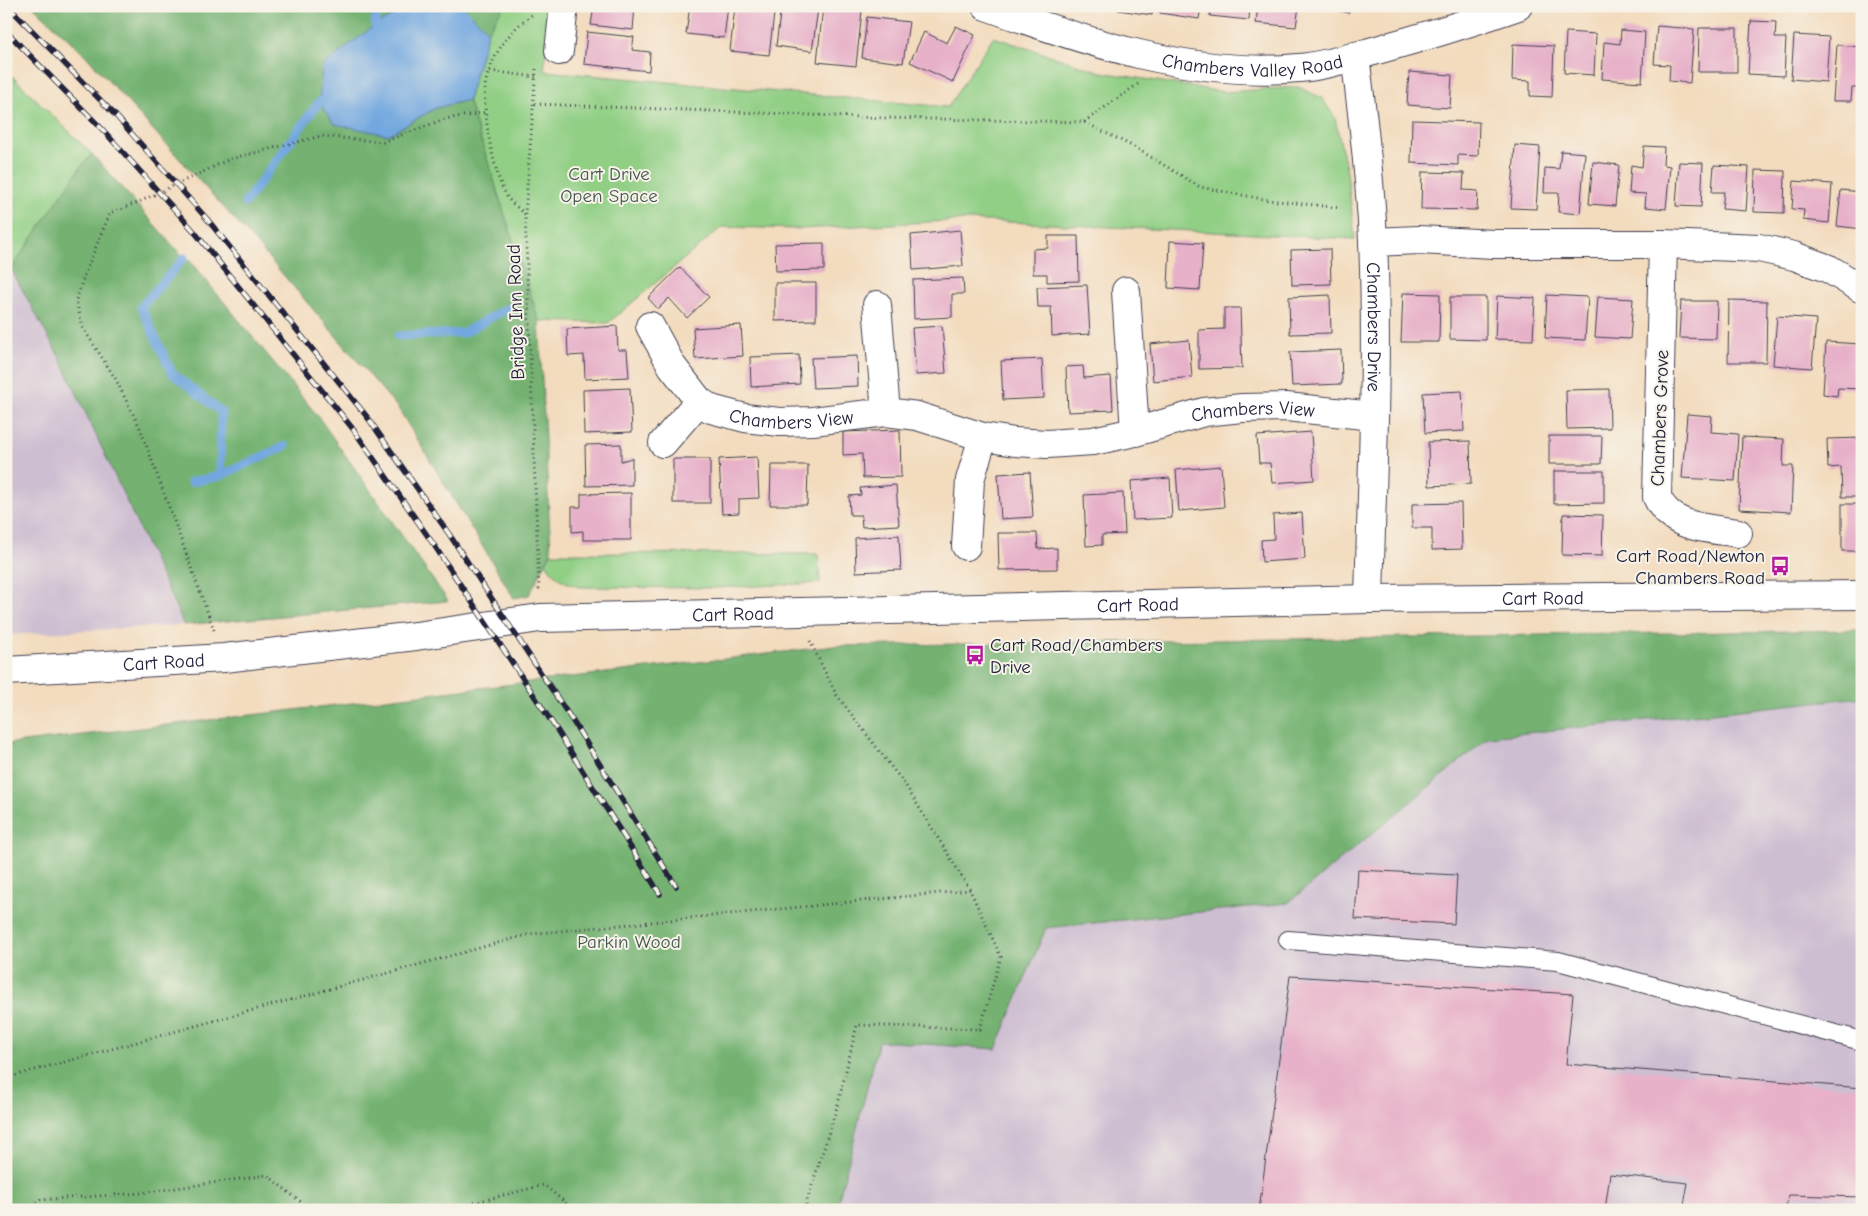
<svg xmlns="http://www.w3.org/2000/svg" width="1868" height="1216" font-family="'Comic Neue',sans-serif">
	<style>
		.industrial { fill: #cebed1 }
		.green { fill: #91cf85; stroke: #5a7860 }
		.forest { fill: #74b272; stroke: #4b6a56 }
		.water { fill: #72a7df; stroke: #4a648d }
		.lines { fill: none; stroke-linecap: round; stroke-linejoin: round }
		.stream { stroke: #72a7df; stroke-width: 9 }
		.building { fill: #e7b1c9 }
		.service-casing { stroke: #413e4f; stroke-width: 20 }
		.minor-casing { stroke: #413e4f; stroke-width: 30 }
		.tertiary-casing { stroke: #413e4f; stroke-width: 30 }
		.path { stroke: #413e4f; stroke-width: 3; stroke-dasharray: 1 4; stroke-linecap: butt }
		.service { stroke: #fff; stroke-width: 18 }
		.minor { stroke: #fff; stroke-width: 28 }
		.tertiary { stroke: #fff; stroke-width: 28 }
		.rail-casing { stroke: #22223b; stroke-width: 5.5 }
		.rail { stroke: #f7f3e8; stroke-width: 4; stroke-dasharray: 11; stroke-linecap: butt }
		.labels { text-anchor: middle; stroke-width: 4; stroke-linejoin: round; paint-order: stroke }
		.street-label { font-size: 19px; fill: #22223b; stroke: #f7f3e8 }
		.park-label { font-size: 19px; fill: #435651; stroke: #f7f3e8 }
		.poi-label { font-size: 19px; fill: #22223b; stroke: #f7f3e8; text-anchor: end }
	</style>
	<rect width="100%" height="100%" fill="#f7f3e8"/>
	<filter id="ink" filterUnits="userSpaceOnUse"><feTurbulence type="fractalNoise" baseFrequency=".02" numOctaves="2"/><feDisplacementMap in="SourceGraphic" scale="10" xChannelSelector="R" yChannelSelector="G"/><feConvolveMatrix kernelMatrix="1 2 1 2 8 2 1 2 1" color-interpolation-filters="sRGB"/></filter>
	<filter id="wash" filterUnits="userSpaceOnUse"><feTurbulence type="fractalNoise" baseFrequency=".0096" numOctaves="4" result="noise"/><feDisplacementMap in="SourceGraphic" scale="20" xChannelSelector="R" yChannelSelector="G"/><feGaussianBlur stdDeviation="1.12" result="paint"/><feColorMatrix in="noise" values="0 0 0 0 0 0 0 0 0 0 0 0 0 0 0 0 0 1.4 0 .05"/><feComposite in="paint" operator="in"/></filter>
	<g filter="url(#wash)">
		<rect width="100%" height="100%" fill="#f3dbbe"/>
		<g class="industrial">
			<path d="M6,93L11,269L62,362L184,625L6,635Z"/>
			<path d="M1862,697V1210H836L879,1040L996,1048L1046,928L1288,903L1489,737Z"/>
		</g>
		<g class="green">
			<path d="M504,6H551L544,71L948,107L993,37L1101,72L1224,92L1298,87L1322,98L1335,118L1347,172L1355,239L966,220L800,229L722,227L608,323L539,321L468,100L488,31Z"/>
			<path d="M6,70L92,154L11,269L6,263Z"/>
			<path d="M551,553L818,554L820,583L714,588L580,587C563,583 555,577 546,563Z"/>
		</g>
		<g class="forest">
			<path d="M33,6H411L375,25L388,135L436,108L468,100L539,321L551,553L529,595L514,598L398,408L255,242L87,57Z"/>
			<path d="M463,6H504L488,31Z"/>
			<path d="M92,154L184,258L190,261L317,415L448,601L184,625L62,362L11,269L80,168Z"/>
			<path d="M1862,630V697L1489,737L1288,903L1046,928L996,1049L879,1041L836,1210H6V744L834,646Z"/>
		</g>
		<path class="water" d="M411,6H463L488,31L468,100L436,108L388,135L334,124L319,102L322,66L375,25Z"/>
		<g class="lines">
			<g class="stream">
				<path d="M377,6L375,25L382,34"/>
				<path d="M245,203L319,102L330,97"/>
				<path d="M184,258L141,307L172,373L221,412L220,476"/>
				<path d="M398,336L463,333L508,308"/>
				<path d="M191,482L220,476L285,446"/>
			</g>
		</g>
		<g id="blocks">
			<g class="building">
				<path d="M594,6H635L633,30L591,25Z"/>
				<path d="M690,6H728L724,38L686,34Z"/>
				<path d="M735,6H775L769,55L730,51Z"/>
				<path d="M781,6L818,9L812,51L776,46Z"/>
				<path d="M823,6L862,11L856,66L817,62Z"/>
				<path d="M1119,6H1153L1152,15L1118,10Z"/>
				<path d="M1161,6H1201L1199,19L1160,13Z"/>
				<path d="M1211,6H1250L1249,20L1210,16Z"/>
				<path d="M1258,6H1299L1296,27L1256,23Z"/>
				<path d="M1319,6H1351L1349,13Z"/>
				<path d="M867,17L909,22L903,63L862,58Z"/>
				<path d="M1751,21L1776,22L1775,38H1786L1784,76L1748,74Z"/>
				<path d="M956,26L975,35L953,82L910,62L924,32L947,43Z"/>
				<path d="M1657,26L1694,29L1690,83L1669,81L1670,65L1654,64Z"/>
				<path d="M1699,28H1737V72H1698Z"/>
				<path d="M1621,30L1645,32L1642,82L1602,79L1604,42L1620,44Z"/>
				<path d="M587,32L634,37L632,50L650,52L649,71L584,64Z"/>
				<path d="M1566,32L1596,34L1594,75L1564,73Z"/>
				<path d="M1794,35L1829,37L1826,82L1791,79Z"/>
				<path d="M1513,44L1554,46L1552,97L1530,96V81L1512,80Z"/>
				<path d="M1837,45L1862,47V88H1852L1851,101H1833Z"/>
				<path d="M1409,72L1452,75L1450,108L1407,105Z"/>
				<path d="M1412,120L1479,122L1478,156L1458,155V165L1411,163Z"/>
				<path d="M1515,145L1540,147L1536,209L1511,208Z"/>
				<path d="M1644,146L1664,147L1663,165L1670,166L1666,209L1645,207L1646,194L1629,193L1631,165L1642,167Z"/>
				<path d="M1561,151L1585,153L1580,214L1558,212L1559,193H1544L1545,168L1559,169Z"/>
				<path d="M1593,162L1619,165L1615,206L1589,204Z"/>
				<path d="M1679,162L1703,163L1701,207L1676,206Z"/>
				<path d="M1714,165L1749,167L1746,211L1722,209L1724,192H1712Z"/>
				<path d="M1755,170L1785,171L1784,213L1754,212Z"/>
				<path d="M1422,172L1464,173L1463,190L1478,191L1477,210L1421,209Z"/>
				<path d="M1794,181L1832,184L1829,223L1803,220L1804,210L1792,209Z"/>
				<path d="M1841,190L1862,192V229L1837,226Z"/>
				<path d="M960,230L963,266L913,270L911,235Z"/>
				<path d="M1048,236H1078L1079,281L1047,282V274H1033V249L1048,248Z"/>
				<path d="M1170,241L1203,243L1200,290L1168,288Z"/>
				<path d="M824,243V270L776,271L775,244Z"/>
				<path d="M1330,249L1331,284L1292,285L1291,250Z"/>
				<path d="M680,267L709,297L687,318L669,298L658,309L648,298Z"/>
				<path d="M963,278L964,294H952V317L914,319L913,280Z"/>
				<path d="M775,283H816V320L775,321Z"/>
				<path d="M1087,285L1090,334L1052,336L1051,307H1038L1037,287Z"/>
				<path d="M1403,293L1440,294L1439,342H1401Z"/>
				<path d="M1330,295L1331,333L1290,334L1289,297Z"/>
				<path d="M1547,295L1588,297L1585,340L1545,338Z"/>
				<path d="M1497,296L1535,298L1533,340L1495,339Z"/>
				<path d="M1450,297H1486V340L1450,339Z"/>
				<path d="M1598,297L1633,299L1630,339L1595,337Z"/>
				<path d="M1729,300L1767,301L1766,362H1728Z"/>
				<path d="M1681,301H1717L1716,339L1679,338Z"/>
				<path d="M1224,308H1240L1242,368L1199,369V330L1224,329Z"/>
				<path d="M1777,316L1816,319L1812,368L1773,365Z"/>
				<path d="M741,325L743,356L695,359L693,328Z"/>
				<path d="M617,326L618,350H627L629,377L585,379L584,355L568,356L567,329Z"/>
				<path d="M942,326L946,373L916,375L912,328Z"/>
				<path d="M1189,340L1192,377L1153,381L1150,344Z"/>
				<path d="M1826,342L1862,344V389L1838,388L1837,396L1823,394Z"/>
				<path d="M1341,350L1342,384L1292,386L1290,352Z"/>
				<path d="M799,355L800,384L751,387L750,357Z"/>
				<path d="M857,356L858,386L813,388L811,358Z"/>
				<path d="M1042,359L1044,398L1003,400L1001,361Z"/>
				<path d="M1083,366L1084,378L1111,376L1113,410L1068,412L1066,367Z"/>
				<path d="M630,388L632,432L584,434L583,390Z"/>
				<path d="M1609,389L1610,428L1567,429L1566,390Z"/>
				<path d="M1462,391L1464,431L1425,433L1423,393Z"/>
				<path d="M1687,414L1712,416L1711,432L1738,434L1735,481L1682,478Z"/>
				<path d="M900,430L901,477L863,478L862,454L843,455V432Z"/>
				<path d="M1311,432L1314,480L1272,483L1270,463H1259L1257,436Z"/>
				<path d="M1549,436H1602L1601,464H1549Z"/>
				<path d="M1742,437L1784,439L1783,466H1793L1791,512L1739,509Z"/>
				<path d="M1862,438V497H1842L1841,467L1828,468L1827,439Z"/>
				<path d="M1470,441L1471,484L1429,486L1428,442Z"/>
				<path d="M621,444V461L632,458V485L586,486L585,445Z"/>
				<path d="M757,457L759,498L739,499V513L722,514L719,459Z"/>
				<rect x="673" y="459" width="37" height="44"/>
				<path d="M771,465H808L807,505H770Z"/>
				<path d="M1221,466L1224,507L1179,511L1176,470Z"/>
				<path d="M1554,471H1604V503L1554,504Z"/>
				<path d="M1030,472L1033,517L1001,519L998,474Z"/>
				<path d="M1170,478L1172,518L1133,520L1131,481Z"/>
				<path d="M896,485L899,525L862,527L861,515H850L849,496L861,495L860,488Z"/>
				<path d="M631,493V540H583V531L572,532V507H581V494Z"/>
				<path d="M1123,493L1125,534L1102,535V545L1086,546L1084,495Z"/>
				<path d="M1461,503L1462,549L1432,550V528H1412V504Z"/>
				<rect x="1842" y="504" width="20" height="47"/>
				<path d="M1302,513L1305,559L1262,562L1261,540L1274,539L1273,515Z"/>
				<path d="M1563,514L1603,515L1602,556L1562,555Z"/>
				<path d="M998,533H1037L1038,549L1057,548V569L999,570Z"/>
				<path d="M899,535L901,570L856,572L855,538Z"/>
				<path d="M1358,870L1457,875L1454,924L1355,919Z"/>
				<path d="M1290,976L1573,994L1566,1064L1862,1088V1197L1789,1195L1785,1210H1683L1688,1183L1610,1174L1605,1210H1259Z"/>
			</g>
		</g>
	</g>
	<g filter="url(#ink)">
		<use href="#blocks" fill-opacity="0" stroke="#413e4f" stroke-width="1"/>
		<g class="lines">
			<defs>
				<path id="service" d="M1288,940L1558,961L1862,1041"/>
				<g id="minor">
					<path id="s1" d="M986,6C1086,42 1192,78 1299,68C1325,66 1352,57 1377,50C1424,37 1472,22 1518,6"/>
					<path d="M559,51L564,6"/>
					<path id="s2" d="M1355,56C1363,117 1370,178 1373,240C1378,359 1372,480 1369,599"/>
					<path d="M1373,242L1419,240L1494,244H1663L1759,248L1794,256L1829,269L1862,289"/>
					<path d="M1663,244L1657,497C1671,529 1708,528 1738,533"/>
					<path d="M1126,291L1135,432"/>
					<path d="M877,305L886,412"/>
					<path id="s3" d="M650,326L672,366L699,401L711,409L745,418L780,422L813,421L886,412L917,416L983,437L1015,442L1047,444L1093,441L1135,432L1204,412L1242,408L1286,407L1374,416"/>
					<path d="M663,443L699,401"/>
					<path d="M966,546L970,480L983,437"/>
				</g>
				<g id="tertiary">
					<path id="s4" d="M6,671L224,658L416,636L540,618L1369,599L1862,595"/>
				</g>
			</defs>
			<use href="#service" class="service-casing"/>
			<use href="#minor" class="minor-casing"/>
			<use href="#tertiary" class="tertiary-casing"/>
			<g class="path">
				<path d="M524,6L534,8"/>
				<path d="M536,69L525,214L539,590"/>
				<path d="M490,71L536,77"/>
				<path d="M535,104L886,118L1084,122L1136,148L1200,187L1268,200L1341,208"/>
				<path d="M1084,122L1138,84"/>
				<path d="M525,214C520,209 512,204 508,198C494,179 482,109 485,86C490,57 509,30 533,14"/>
				<path d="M214,630L140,428L115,378L83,328L76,300L85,273L110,213L139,202L230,159L321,136L383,142L445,119L487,112"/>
				<path d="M6,1078L530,934L970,890"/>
				<path d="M30,1210L38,1200L141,1193L267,1175L311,1210"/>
				<path d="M445,1210L544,1185L574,1210"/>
				<path d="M806,1210V1204L838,1104L857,1025L980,1029L1001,957L970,890L906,786L836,694L810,641"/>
			</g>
			<use href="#service" class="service"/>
			<use href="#minor" class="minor"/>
			<use href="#tertiary" class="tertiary"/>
			<defs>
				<g id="rail">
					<path d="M8,6L117,117L207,219L368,418L449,534L572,720L676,886"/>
					<path d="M6,31L103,130L193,230L353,429L434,545L557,730L660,894"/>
				</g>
			</defs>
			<use href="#rail" class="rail-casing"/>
			<use href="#rail" class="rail"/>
		</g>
	</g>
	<defs>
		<symbol id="bus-bare" viewBox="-9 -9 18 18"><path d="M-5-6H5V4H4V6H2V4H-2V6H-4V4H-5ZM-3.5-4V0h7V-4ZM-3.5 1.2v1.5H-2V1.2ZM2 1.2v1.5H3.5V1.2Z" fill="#b5179e" stroke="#f7f3e8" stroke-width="2.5" paint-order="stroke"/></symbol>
	</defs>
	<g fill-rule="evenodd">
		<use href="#bus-bare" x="1766" y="552" width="28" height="28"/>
		<use href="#bus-bare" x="961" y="641" width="28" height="28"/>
	</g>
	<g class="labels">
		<g class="street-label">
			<text dy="7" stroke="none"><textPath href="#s1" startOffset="275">Chambers Valley Road</textPath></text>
			<text transform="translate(515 312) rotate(-92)" y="7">Bridge Inn Road</text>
			<text dy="7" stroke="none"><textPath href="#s2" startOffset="272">Chambers Drive</textPath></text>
			<text dy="7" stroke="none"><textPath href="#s3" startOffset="186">Chambers View</textPath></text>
			<text dy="7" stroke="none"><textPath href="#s3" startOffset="656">Chambers View</textPath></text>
			<text transform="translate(1659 418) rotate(-88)" y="7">Chambers Grove</text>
			<text dy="7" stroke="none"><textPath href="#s4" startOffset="1540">Cart Road</textPath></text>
			<text dy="7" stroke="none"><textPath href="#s4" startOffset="1135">Cart Road</textPath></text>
			<text dy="7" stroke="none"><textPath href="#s4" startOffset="730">Cart Road</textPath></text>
			<text dy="7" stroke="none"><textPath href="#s4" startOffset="158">Cart Road</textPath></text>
		</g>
		<g class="park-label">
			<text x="609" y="180">Cart Drive<tspan x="609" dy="22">Open Space</tspan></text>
			<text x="629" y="948">Parkin Wood</text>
		</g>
		<g class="poi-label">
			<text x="1765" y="562">Cart Road/Newton<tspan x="1765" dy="22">Chambers Road</tspan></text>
			<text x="990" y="651" text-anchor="start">Cart Road/Chambers<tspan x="990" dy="22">Drive</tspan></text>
		</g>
	</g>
	<rect width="1868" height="1216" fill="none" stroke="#f7f3e8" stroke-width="25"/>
</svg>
